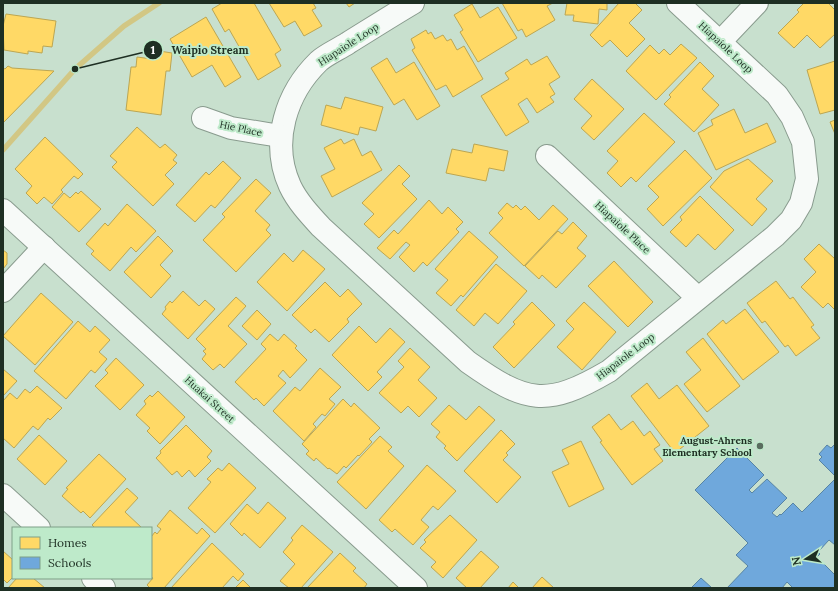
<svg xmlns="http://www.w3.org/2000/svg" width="838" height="591" font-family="Lora,serif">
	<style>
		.homes { fill: #ffd966; stroke: #bca652 }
		.schools { fill: #6fa8dc; stroke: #5784a4 }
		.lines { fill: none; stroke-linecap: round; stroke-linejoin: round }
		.stream { stroke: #d2c784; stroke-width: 5.5 }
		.minor-casing { stroke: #899b8e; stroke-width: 24 }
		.minor { stroke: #f7faf8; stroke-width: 22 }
		.poi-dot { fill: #5a6d5f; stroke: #beeaca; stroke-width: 1.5 }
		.labels { text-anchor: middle; stroke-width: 4; stroke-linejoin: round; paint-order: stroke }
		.street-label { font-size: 10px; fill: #1e2f23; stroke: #beeaca }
		.poi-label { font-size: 10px; font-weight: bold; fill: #1e2f23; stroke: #beeaca; text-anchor: end }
		.leader { fill: none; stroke: #1e2f23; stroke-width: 1.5 }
		.callout-dot { fill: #1e2f23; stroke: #beeaca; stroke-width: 1.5 }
		.mark-label { font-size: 12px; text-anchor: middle; font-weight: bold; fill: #fff }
		.callout-label { font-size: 11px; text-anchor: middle; font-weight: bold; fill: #1e2f23; stroke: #beeaca; stroke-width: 4; stroke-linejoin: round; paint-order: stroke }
	</style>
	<rect width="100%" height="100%" fill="#c8e0ce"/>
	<g class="homes">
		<path d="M222,3H254L281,50L275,54L281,66L258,80L229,29L225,32L212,9Z"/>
		<path d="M269,3H313L316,8L312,10L322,26L304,36L295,21L284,27Z"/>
		<path d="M346,3H355L349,7Z"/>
		<path d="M502,3H553L547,6L555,20L526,37L522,29L518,31Z"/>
		<path d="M567,3H607V10L599,9L598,24L573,21L574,15H565Z"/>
		<path d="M619,3H635L642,10L629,23L645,39L627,57L610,40L602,47L590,35Z"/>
		<path d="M804,3H828L835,10V34L820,48L807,35L794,48L778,33L799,12L797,10Z"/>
		<path d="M472,4L480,18L498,7L517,38L478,62L460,32L463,30L454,15Z"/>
		<path d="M6,14L56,21L52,47L43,46L42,53L28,51V54L4,50L3,26Z"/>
		<path d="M206,17L241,77L225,87L212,65L192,77L170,39Z"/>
		<path d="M426,30L428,34L431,32L435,39L443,35L447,41L451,39L457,50L464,46L483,79L453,97L446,85L436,90L412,50L415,48L411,39Z"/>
		<path d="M681,44L697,58L656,100L626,71L650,45L659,54L664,49L670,55Z"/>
		<path d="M153,50L172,53L170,71H166L161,115L126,110L131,67H136L137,57L152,59Z"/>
		<path d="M547,56L560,77L549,84L555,94L550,97L554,102L537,113L527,98L518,104L529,122L506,136L481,96L509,79L505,73L527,59L531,65Z"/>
		<path d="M387,58L396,73L414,62L440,106L417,120L404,99L394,105L371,68Z"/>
		<path d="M835,61V110L820,114L807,70Z"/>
		<path d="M700,62L714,76L702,89L719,105L694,132L664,104L671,97L669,95Z"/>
		<path d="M8,66L12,68L54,71L3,123V68L5,69Z"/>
		<path d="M592,79L624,109L594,140L581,128L592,116L574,99Z"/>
		<path d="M345,97L383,107L376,131L360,127L358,135L321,125L326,105L341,109Z"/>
		<path d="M734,109L745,133L767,123L776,142L716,170L698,133L713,125L711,120Z"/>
		<path d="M644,113L675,142L636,182L631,177L621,187L607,173L618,161L607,151Z"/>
		<path d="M835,120V134L830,122Z"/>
		<path d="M137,127L160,148L165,144L177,155L173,160L177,163L165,175L174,184L153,206L112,167L117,162L110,156Z"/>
		<path d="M45,137L83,174L78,179L74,176L61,190L63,192L52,204L44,197L37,204L26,193L32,186L15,169Z"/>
		<path d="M341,139L344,144L354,139L362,156L371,151L382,170L332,197L321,176L335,169L324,148Z"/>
		<path d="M474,144L508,151L504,171L489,168L486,181L446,173L452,149L472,153Z"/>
		<path d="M685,150L712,178L663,226L647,209L659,197L648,186Z"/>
		<path d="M748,159L773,181L756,199L767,209L752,226L710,187L724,171Z"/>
		<path d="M223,161L241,178L215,208L211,205L195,222L176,205L206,172L209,175Z"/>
		<path d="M399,165L410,176L402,184L417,199L379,238L364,224L374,214L362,203Z"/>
		<path d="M256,179L271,193L255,211L270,225L266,230L271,235L236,272L203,240L225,217L222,214Z"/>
		<path d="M81,191L101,209L79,232L52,207L64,193L70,198L76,192L78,194Z"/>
		<path d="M700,196L734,230L715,250L698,234L686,247L670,232L682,220L680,217Z"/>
		<path d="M429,200L442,214L448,207L463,222L456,229L459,232L427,266L423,262L414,272L399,257L410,245L406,242L390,259L377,248L394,230L398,234Z"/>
		<path d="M507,203L513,208L516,205L521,210L525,206L539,220L553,205L568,219L524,266L489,233L503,218L498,213Z"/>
		<path d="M127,204L156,231L136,252L131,247L110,271L91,254L94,251L86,244L105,223L108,226Z"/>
		<path d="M573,222L587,236L577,248L586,256L556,288L542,275L539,279L525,266L558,231L562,234Z"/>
		<path d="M469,231L498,257L463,297L461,295L451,306L436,293L448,280L435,269Z"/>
		<path d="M158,236L173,251L160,265L171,276L151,298L124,272Z"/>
		<path d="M819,244L835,259V310L828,303L823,308L801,287L816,272L804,259Z"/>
		<path d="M3,250L7,253V264L3,269Z"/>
		<path d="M303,250L325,269L287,311L257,282L284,253L293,262Z"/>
		<path d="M614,261L653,302L628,327L588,286Z"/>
		<path d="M496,264L527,291L498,324L485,313L474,326L456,310Z"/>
		<path d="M776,281L790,299L793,297L814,325L811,327L820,338L796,356L788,345L785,347L765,321L762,323L747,303Z"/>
		<path d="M325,282L340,297L348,289L362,304L347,319L349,322L329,342L315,329L311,333L292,315Z"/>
		<path d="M183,291L199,306L205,300L215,309L188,339L162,314L166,309L165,307L170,301L172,303Z"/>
		<path d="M41,293L73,322L35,365L3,336Z"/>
		<path d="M236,297L246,306L228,326L247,344L224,368L220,364L213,370L202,359L206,354L203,351L206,349L196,339Z"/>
		<path d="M532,302L555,325L514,368L493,347L515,324L513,322Z"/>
		<path d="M584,302L616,332L582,370L557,347L574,329L566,321Z"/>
		<path d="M745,309L779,352L743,380L707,334L723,320L726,324Z"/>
		<path d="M257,310L271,324L257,340L242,326Z"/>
		<path d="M78,321L90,332L95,326L110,340L99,352L107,359L95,373L91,370L66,399L34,371Z"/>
		<path d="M359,326L376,343L390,328L405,342L377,372L382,377L368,391L332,355Z"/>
		<path d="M270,334L278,341L284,334L297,346L295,348L307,360L290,378L283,370L278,376L286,383L264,406L256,398L254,400L235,382L266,349L261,344Z"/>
		<path d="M703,338L740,386L707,412L684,384L701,370L686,352Z"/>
		<path d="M410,348L430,367L418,380L437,398L419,417L408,406L401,413L379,393L404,367L398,361Z"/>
		<path d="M116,358L144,385L120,410L95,386L108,373L105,370Z"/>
		<path d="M320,368L341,387L329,399L335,404L325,416L322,414L313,424L316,427L304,441L273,411L295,387L300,391Z"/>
		<path d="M3,369L17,381L3,396Z"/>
		<path d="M647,383L659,399L677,385L709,426L675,453L631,396Z"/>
		<path d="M37,386L62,408L50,420L48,418L38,430L33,426L14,448L3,438V401L10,393L17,399L25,389L30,393Z"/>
		<path d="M158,391L185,417L160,444L147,431L150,428L136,415L146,404L144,401L150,395L152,397Z"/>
		<path d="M343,399L351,407L354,403L380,428L369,439L372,442L359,456L358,455L346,468L344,466L337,474L329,468L328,469L316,458L314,461L306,454L309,451L302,444Z"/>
		<path d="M449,405L466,420L479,406L495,420L457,461L444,448L446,446L436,437L440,432L431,424Z"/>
		<path d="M609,414L621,430L633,421L644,436L650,431L660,445L654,449L663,461L632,485L600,442L602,441L592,427Z"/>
		<path d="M186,425L212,451L207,457L211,461L195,477L189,470L182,477L177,471L172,475L156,458L161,453L160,451Z"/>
		<path d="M501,430L515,444L506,453L508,455L503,460L521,477L497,503L464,471Z"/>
		<path d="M39,435L67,461L45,485L17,459Z"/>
		<path d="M380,436L392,447L388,451L404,466L366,509L337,482Z"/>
		<path d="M581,441L604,489L569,507L552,472L569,464L562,450Z"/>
		<path d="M99,454L126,479L90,518L83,511L81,513L62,496L68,489L66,488Z"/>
		<path d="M229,463L256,488L215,533L188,508L211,482L207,479L218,468L222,471Z"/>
		<path d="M427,465L456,491L438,510L433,506L421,520L429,527L413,545L395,529L392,532L379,520Z"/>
		<path d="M127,488L138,498L125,512L142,528H95L92,525Z"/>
		<path d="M268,502L286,518L260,548L244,533L242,536L230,524L247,504L258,514Z"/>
		<path d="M170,510L197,534L202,528L210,536L164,588H150L147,585L153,578L151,577V537L155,532L157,534L161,529L157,526Z"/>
		<path d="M450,515L477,540L443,578L431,567L436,562L420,548L426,542L424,540Z"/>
		<path d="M302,525L333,552L301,588H289L280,581L295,564L283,552L293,540L291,538Z"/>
		<path d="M212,543L244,574L238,581L233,576L222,588H171Z"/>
		<path d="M3,551L13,560V577L7,583L3,579Z"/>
		<path d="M481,551L499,567L480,588H467L456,578Z"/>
		<path d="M340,553L356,568L353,571L367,584L364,588H307Z"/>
		<path d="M542,577L554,588H532Z"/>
		<path d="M17,578H33L45,588H8Z"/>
		<path d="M243,580L251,588H235Z"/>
		<path d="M513,582L519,588H508Z"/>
	</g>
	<g class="schools">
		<path d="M835,444V476L819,460L822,457L819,454L827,445L831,448Z"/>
		<path d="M737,448L764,475L749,490L752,493L767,479L787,498L772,513L777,517L780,514L781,515L793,503L802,512L835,479V545L829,540L818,552L820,554L817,557L835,575V588H793L787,582L782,588H727L748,566L736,555L748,543L695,490Z"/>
		<path d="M701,578L712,588H691Z"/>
	</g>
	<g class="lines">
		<path class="stream" d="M3,150L75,69L124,26L159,3"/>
		<defs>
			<g id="minor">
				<path d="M413,3C391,16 369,30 348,43C339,49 327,54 319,61C286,93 270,142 290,186C297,201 309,214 321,227L468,362C526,403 546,408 609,371L775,236L791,220L801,203L807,179L803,142L792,117L777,95L678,3"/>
				<path d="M720,42L757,3"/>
				<path d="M203,118L231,128L280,136"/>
				<path d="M547,156L698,298"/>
				<path d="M3,210L416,588"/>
				<path d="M3,291L44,247"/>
				<path d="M3,495L39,528"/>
				<path d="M93,578L104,588"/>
			</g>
		</defs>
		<use href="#minor" class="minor-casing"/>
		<use href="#minor" class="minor"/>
	</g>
	<circle class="poi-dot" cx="760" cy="446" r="4"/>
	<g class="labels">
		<g class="street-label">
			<text transform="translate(348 44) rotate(-33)" y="4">Hiapaiole Loop</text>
			<text transform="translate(726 47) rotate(43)" y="4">Hiapaiole Loop</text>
			<text transform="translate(241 128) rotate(12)" y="4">Hie Place</text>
			<text transform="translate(623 227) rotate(43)" y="4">Hiapaiole Place</text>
			<text transform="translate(625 356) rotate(-37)" y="4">Hiapaiole Loop</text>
			<text transform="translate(210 399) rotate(42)" y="4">Huakai Street</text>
		</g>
		<g class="poi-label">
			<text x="752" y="444">August-Ahrens<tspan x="752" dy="12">Elementary School</tspan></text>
		</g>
	</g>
	<path class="leader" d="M75 69L153 50"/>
	<g class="callout-dot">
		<circle cx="75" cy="69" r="4"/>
		<circle cx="153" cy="50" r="10"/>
	</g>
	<g class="mark-label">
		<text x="153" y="54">1</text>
	</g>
	<g class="callout-label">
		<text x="210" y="54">Waipio Stream</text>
	</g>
	<rect width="838" height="591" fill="none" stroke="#1e2f23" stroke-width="8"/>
	<rect x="12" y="527" width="140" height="52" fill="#beeaca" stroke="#7e9f87"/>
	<rect x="20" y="537" width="20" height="12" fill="#ffd966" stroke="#7e9f87"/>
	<text x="48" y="547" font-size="12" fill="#1e2f23">Homes</text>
	<rect x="20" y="557" width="20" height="12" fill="#6fa8dc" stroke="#7e9f87"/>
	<text x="48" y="567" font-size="12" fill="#1e2f23">Schools</text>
	<g transform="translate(806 559) rotate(258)" stroke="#beeaca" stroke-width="3" paint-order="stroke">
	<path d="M0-3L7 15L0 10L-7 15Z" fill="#1e2f23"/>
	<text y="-6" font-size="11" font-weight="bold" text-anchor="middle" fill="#1e2f23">N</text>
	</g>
</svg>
